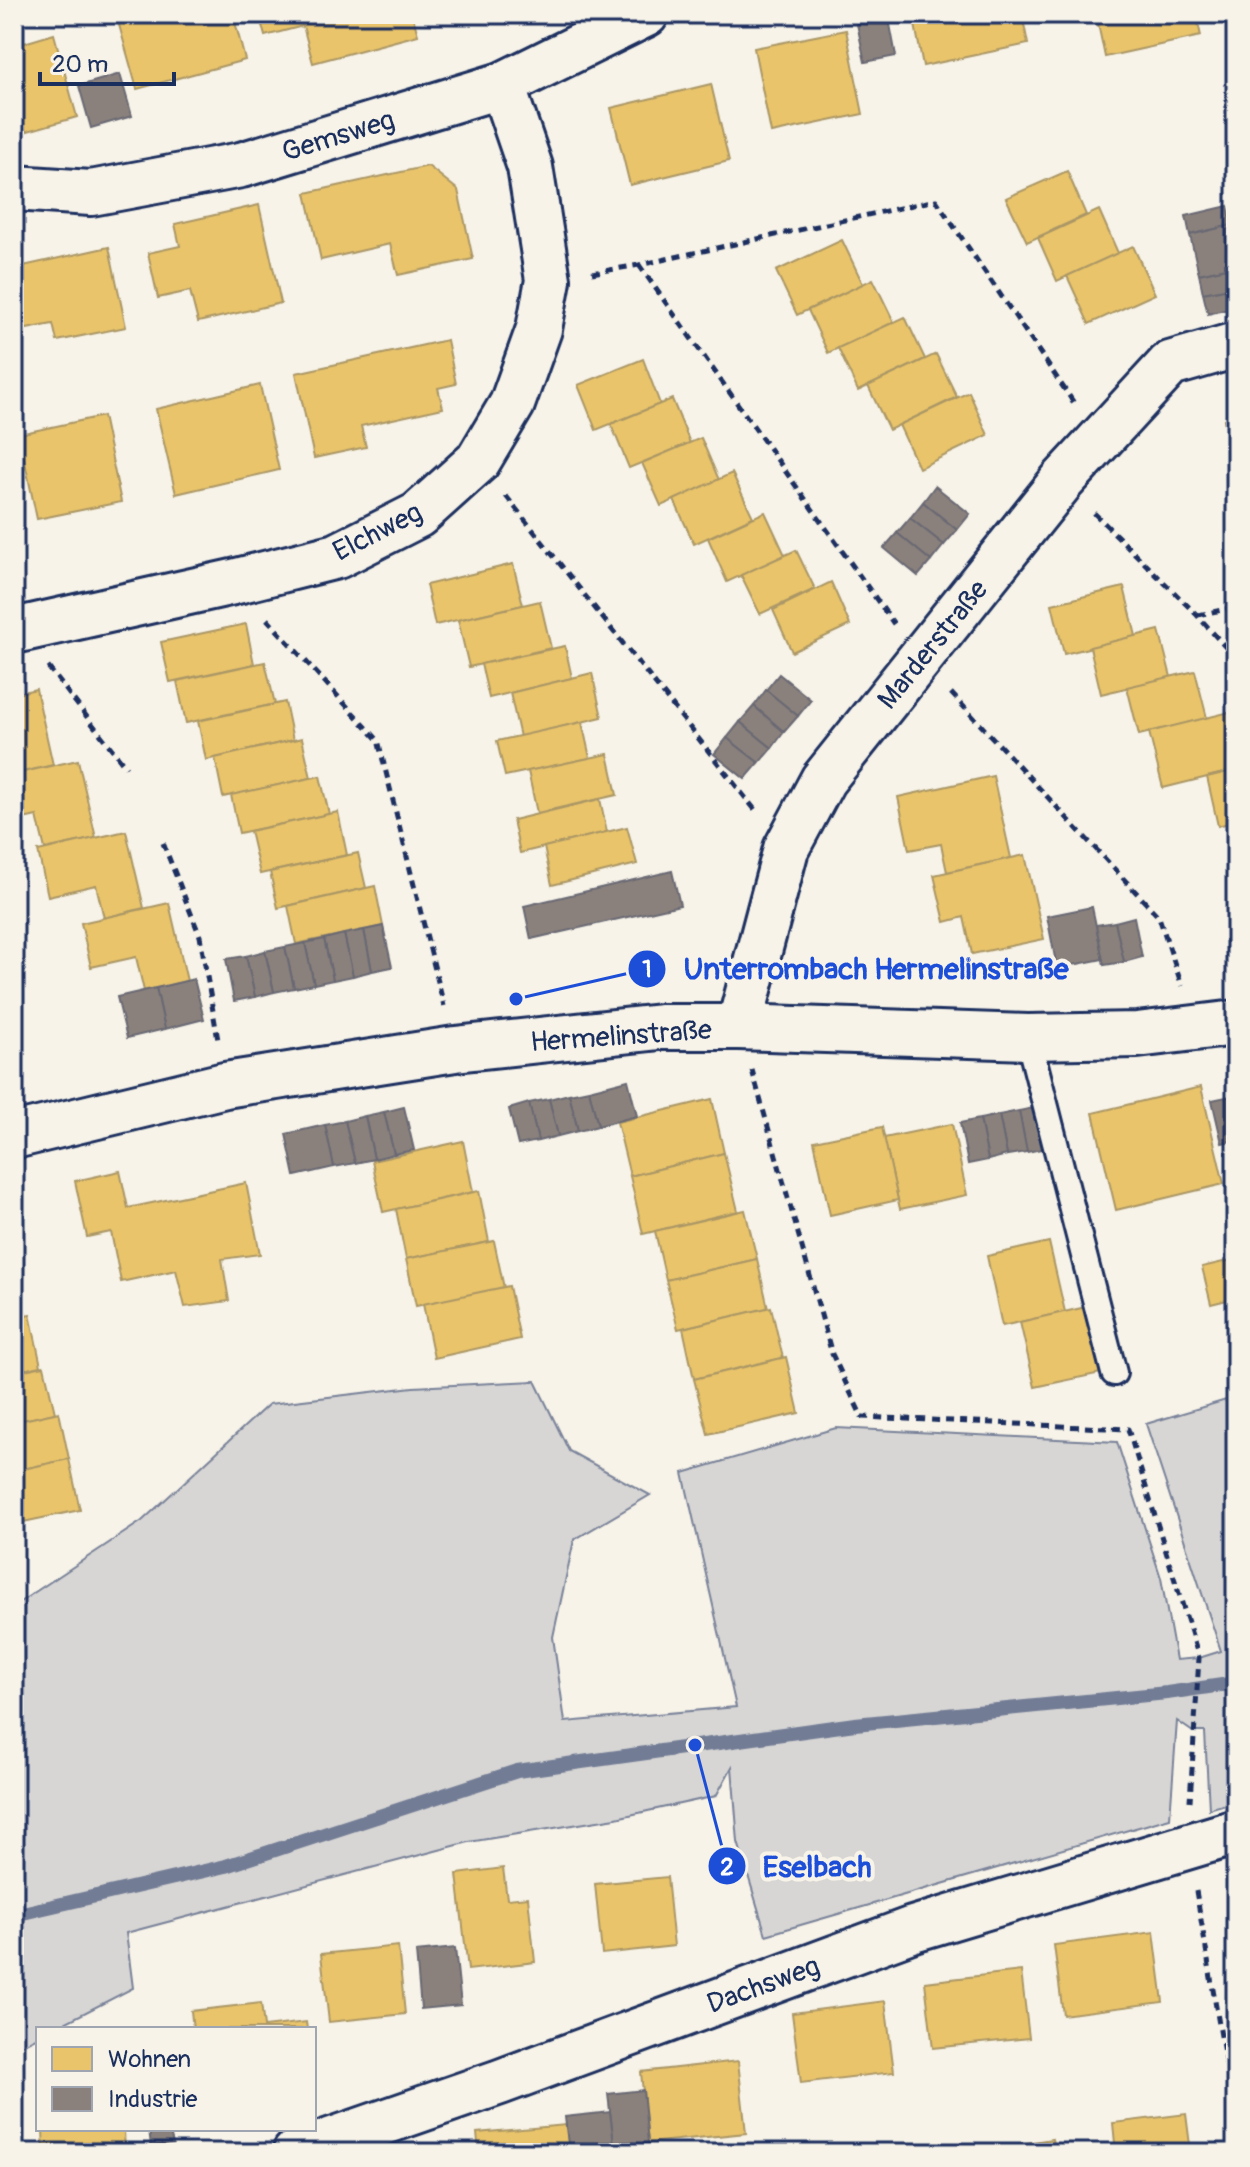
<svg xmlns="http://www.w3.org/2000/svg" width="1250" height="2167" font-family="Pangolin,sans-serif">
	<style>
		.green { fill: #d7d6d4; stroke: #798299; stroke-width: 2 }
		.homes { fill: #e9c46a; stroke: #ab9766; stroke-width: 2 }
		.industry { fill: #8a817c; stroke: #696873; stroke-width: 2 }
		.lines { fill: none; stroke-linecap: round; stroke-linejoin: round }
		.stream { stroke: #727c95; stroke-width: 14 }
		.service-casing { stroke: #1b2f5e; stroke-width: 30 }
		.minor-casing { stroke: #1b2f5e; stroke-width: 50 }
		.path { stroke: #1b2f5e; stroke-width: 5; stroke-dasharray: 8 6; stroke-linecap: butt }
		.service { stroke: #f7f3e8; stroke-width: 24 }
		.minor { stroke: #f7f3e8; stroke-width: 44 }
		.labels { text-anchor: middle; stroke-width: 8; stroke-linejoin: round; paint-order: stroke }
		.street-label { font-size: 28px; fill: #1b2f5e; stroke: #f7f3e8 }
		.leader { fill: none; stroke: #1d4ed8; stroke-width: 3 }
		.callout-dot { fill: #1d4ed8; stroke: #f7f3e8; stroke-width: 3 }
		.mark-label { font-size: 24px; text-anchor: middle; font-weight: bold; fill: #fff }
		.callout-label { font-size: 30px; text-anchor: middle; font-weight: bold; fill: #1d4ed8; stroke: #f7f3e8; stroke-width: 8; stroke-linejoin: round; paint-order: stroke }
	</style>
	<rect width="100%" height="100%" fill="#f7f3e8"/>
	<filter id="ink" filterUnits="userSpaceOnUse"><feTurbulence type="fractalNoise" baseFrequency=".0125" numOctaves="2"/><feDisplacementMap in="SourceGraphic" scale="16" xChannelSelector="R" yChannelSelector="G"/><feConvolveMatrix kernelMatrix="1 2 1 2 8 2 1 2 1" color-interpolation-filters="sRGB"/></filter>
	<g filter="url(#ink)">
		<path class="green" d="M535,1381L569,1451L650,1495L574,1540L553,1637L565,1722L736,1707L683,1473L836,1428L1117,1442L1161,1578L1176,1660L1199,1658L1221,1651L1146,1424L1236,1397V1801L1209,1809L1205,1732H1193L1177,1721L1170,1818L766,1935L738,1842L732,1767L716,1796L616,1818L469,1842L126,1933L133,1988L53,2029H38V2037L14,2049V1606L142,1521L269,1404L413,1387Z"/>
		<g class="homes">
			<path d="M116,14H233L245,60L137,89Z"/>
			<path d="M259,14H412L418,35L313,63L303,26L265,36Z"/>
			<path d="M913,14H1022L1028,44L923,66Z"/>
			<path d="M1096,14H1196L1201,36L1105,57Z"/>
			<path d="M846,30L863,114L771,133L754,48Z"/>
			<path d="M54,34L77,117L14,135V46Z"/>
			<path d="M711,84L729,161L630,185L611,108Z"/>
			<path d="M428,166L458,190L473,259L398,275L390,244L321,260L306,193Z"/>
			<path d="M1067,171L1086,215L1027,242L1006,198Z"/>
			<path d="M259,205L281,303L198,322L190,291L158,298L148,253L180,246L175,224Z"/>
			<path d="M1099,210L1118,253L1057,281L1038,238Z"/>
			<path d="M842,240L863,284L797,315L776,271Z"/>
			<path d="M1133,246L1155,294L1089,324L1067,276Z"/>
			<path d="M109,247L126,327L57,341L53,324L21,330L14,301V268Z"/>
			<path d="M873,279L894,322L828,353L808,310Z"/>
			<path d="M905,317L925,359L858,391L838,348Z"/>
			<path d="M447,340L456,384L438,388L443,408L361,426L366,447L314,458L296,373Z"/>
			<path d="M936,354L957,397L889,430L868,386Z"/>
			<path d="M643,359L660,404L596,430L578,385Z"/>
			<path d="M260,385L279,470L176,494L156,409Z"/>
			<path d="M969,392L988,435L919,468L899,425Z"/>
			<path d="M672,399L690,443L629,468L611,424Z"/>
			<path d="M103,416L121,502L37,519L19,434Z"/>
			<path d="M1236,417V492L1224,419Z"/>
			<path d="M701,438L719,480L661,506L642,463Z"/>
			<path d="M732,473L753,517L694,544L674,500Z"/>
			<path d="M765,512L785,555L727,582L708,538Z"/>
			<path d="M796,550L815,589L760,614L741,575Z"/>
			<path d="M513,564L523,605L435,625L426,585Z"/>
			<path d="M831,582L850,625L792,652L773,610Z"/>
			<path d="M1124,587L1136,636L1064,654L1052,604Z"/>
			<path d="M540,601L551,648L469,667L458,620Z"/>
			<path d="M246,624L254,664L170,682L161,642Z"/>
			<path d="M1159,630L1171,677L1101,694L1090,647Z"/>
			<path d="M565,646L572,678L489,698L481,664Z"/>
			<path d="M265,662L275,704L186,723L177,681Z"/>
			<path d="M1195,671L1207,718L1139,735L1127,687Z"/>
			<path d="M592,673L602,717L520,737L510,693Z"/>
			<path d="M36,689L53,765L14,774V694Z"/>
			<path d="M285,702L293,740L206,760L198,721Z"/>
			<path d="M1234,711L1236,770L1163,788L1149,732Z"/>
			<path d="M582,722L590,758L505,776L497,741Z"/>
			<path d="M302,738L311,778L223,797L215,758Z"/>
			<path d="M608,754L617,795L537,813L528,771Z"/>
			<path d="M78,760L96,838L45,849L37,816L14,821V774Z"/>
			<path d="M1236,770V821L1218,826L1207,777Z"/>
			<path d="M320,776L329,814L239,833L231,795Z"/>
			<path d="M993,776L1011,858L947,872L941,844L909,850L898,797Z"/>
			<path d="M600,799L607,832L520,853L513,820Z"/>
			<path d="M338,812L347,855L260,874L250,831Z"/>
			<path d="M627,827L637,864L552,885L544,847Z"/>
			<path d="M126,831L144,908L104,918L96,885L48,896L38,851Z"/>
			<path d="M358,853L366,888L278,908L270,872Z"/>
			<path d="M1025,855L1044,939L972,954L964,917L945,922L934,875Z"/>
			<path d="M375,886L383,926L296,944L288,906Z"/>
			<path d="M169,903L187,981L144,991L136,957L91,967L81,923Z"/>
			<path d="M1201,1087L1224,1184L1116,1210L1093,1113Z"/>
			<path d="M712,1099L724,1153L630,1176L617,1122Z"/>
			<path d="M952,1124L967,1195L900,1209L884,1138Z"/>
			<path d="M882,1127L898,1200L830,1215L814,1141Z"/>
			<path d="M463,1141L473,1192L383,1212L372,1161Z"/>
			<path d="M724,1153L738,1211L643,1234L630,1176Z"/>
			<path d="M120,1171L128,1208L246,1183L260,1254L222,1259L229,1301L185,1307L176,1270L121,1282L111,1232L87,1237L75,1181Z"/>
			<path d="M479,1191L489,1242L406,1259L396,1209Z"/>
			<path d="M745,1210L757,1259L666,1280L655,1231Z"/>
			<path d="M494,1241L504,1288L416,1306L406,1259Z"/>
			<path d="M1049,1242L1065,1312L1002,1326L987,1256Z"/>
			<path d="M757,1259L768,1308L678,1329L666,1280Z"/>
			<path d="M1236,1259V1336L1227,1300L1211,1304L1202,1267Z"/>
			<path d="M15,1261L26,1315L14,1318V1262Z"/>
			<path d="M509,1286L520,1339L434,1358L423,1304Z"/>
			<path d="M771,1307L783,1358L694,1379L683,1328Z"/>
			<path d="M1086,1307L1101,1373L1035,1387L1020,1322Z"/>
			<path d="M30,1314L41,1366L14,1372V1318Z"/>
			<path d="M786,1357L799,1413L708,1434L694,1379Z"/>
			<path d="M44,1366L55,1413L14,1422V1372Z"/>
			<path d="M59,1412L69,1459L14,1471V1422Z"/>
			<path d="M69,1459L80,1510L14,1524V1471Z"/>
			<path d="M503,1868L507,1899L528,1897L535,1962L468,1970L457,1874Z"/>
			<path d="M667,1877L674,1946L602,1954L595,1884Z"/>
			<path d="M1154,1932L1163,2002L1063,2015L1054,1945Z"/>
			<path d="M398,1946L405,2014L329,2022L321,1954Z"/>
			<path d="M1021,1971L1029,2038L933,2048L925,1982Z"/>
			<path d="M885,2001L894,2072L801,2083L792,2013Z"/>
			<path d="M261,2003L264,2027L306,2022L307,2029H193L191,2011Z"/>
			<path d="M738,2061L746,2133L648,2143L641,2072Z"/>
			<path d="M1186,2114L1191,2153H1116L1113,2123Z"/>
			<path d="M566,2125L569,2153H479L477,2133Z"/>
			<path d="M43,2129H124L125,2153H44Z"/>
			<path d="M1052,2139L1055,2153H985L984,2150Z"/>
		</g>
		<g class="industry">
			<path d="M878,14H888L896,56L865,62L856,19Z"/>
			<path d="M120,74L132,116L91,128L79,86Z"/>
			<path d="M1228,206L1232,225L1190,235L1186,216Z"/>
			<path d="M1232,225L1236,244V266L1199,274L1190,235Z"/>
			<path d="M1236,266V287L1203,293L1199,274Z"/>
			<path d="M1236,287V307L1208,314L1203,293Z"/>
			<path d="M935,486L970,514L957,530L923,502Z"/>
			<path d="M923,502L957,530L944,545L910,518Z"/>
			<path d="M910,518L944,545L931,561L897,533Z"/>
			<path d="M897,533L931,561L918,576L884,548Z"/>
			<path d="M779,674L811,700L798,716L766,690Z"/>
			<path d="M766,690L798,716L784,732L754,706Z"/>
			<path d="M754,706L784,732L772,748L740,722Z"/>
			<path d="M740,722L772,748L759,763L727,738Z"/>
			<path d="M727,738L759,763L745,779L714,754Z"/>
			<path d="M672,871L680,905L531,939L524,906Z"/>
			<path d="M1092,907L1103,959L1057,968L1047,916Z"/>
			<path d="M1134,917L1142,957L1124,962L1115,922Z"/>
			<path d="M1115,922L1124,962L1104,965L1096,925Z"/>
			<path d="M383,926L392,967L372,971L364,930Z"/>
			<path d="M364,930L372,971L353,976L344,934Z"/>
			<path d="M344,934L353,976L333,980L324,939Z"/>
			<path d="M324,939L333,980L314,984L305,943Z"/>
			<path d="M305,943L314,984L294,988L285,947Z"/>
			<path d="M285,947L294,988L274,992L265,951Z"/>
			<path d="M265,951L274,992L255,997L246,956Z"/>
			<path d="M246,956L255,997L234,1001L226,959Z"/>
			<path d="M194,979L204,1019L165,1029L156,988Z"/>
			<path d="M156,988L165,1029L127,1038L117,997Z"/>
			<path d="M628,1080L637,1116L598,1126L589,1090Z"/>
			<path d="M589,1090L598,1126L578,1131L569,1094Z"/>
			<path d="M569,1094L578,1131L558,1136L549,1099Z"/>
			<path d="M1236,1095V1140L1222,1143L1212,1100Z"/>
			<path d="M549,1099L558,1136L538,1141L529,1103Z"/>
			<path d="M529,1103L538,1141L518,1145L509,1109Z"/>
			<path d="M404,1107L414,1150L394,1154L384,1112Z"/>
			<path d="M1038,1107L1046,1148L1027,1152L1019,1111Z"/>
			<path d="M1019,1111L1027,1152L1007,1155L999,1115Z"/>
			<path d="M384,1112L394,1154L374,1159L365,1116Z"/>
			<path d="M999,1115L1007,1155L988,1160L980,1119Z"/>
			<path d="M365,1116L374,1159L355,1163L345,1121Z"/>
			<path d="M980,1119L988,1160L968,1164L960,1123Z"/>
			<path d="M345,1121L355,1163L334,1167L325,1125Z"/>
			<path d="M325,1125L334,1167L295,1176L286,1134Z"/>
			<path d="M455,1948L461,2005L421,2009L416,1952Z"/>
			<path d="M643,2090L649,2153H615L608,2094Z"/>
			<path d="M610,2112L615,2152L569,2153L565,2117Z"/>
			<path d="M149,2129H169L173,2144L151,2146Z"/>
		</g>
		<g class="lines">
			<path class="stream" d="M14,1915L226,1866L517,1771L855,1724L1167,1693L1236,1683"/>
			<defs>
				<path id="service" d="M1028,1037L1114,1373"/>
				<g id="minor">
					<path d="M14,188L91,193L241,165L502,85L646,14"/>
					<path d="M14,631L233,582L337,556L418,515L478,461L512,404L539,329L548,280L530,167L502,85"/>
					<path d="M739,1027L786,849L823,780L1062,481L1170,364L1236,345"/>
					<path d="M14,1136L225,1085L455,1049L660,1027H739L1028,1037L1137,1035L1236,1023"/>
					<path d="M295,2153L500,2082L913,1929L1236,1832"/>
				</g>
			</defs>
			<use href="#service" class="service-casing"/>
			<use href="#minor" class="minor-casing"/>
			<g class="path">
				<path d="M639,265L894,624"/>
				<path d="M592,273L639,265L936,200L1074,403"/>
				<path d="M506,496L756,811"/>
				<path d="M1094,513L1197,615L1236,659"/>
				<path d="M1198,615L1236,607"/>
				<path d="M267,619L378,740L444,1006"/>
				<path d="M48,667L126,767"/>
				<path d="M951,693L1159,917L1182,986"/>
				<path d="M163,843L200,936L218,1040"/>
				<path d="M752,1070L832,1354L862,1417L1128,1429L1199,1658L1190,1801"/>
				<path d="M1196,1891L1236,2123"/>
			</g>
			<use href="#service" class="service"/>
			<use href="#minor" class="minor"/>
		</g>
	</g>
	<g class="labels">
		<g class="street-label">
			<text transform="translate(338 135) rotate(-17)" y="10">Gemsweg</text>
			<text transform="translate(377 531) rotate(-27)" y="10">Elchweg</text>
			<text transform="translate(932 644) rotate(-51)" y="10">Marderstraße</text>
			<text transform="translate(621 1035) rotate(-4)" y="10">Hermelinstraße</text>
			<text transform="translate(763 1984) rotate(-20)" y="10">Dachsweg</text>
		</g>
	</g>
	<path class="leader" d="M516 999L647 969M695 1745L727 1866"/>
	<g class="callout-dot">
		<circle cx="516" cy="999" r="8"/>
		<circle cx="695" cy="1745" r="8"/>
		<circle cx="647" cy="969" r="20"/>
		<circle cx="727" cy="1866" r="20"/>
	</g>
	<g class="mark-label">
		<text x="647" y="977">1</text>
		<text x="727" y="1875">2</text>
	</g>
	<g class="callout-label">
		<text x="876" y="979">Unterrombach Hermelinstraße</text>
		<text x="817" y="1877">Eselbach</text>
	</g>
	<rect width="1250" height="2167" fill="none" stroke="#f7f3e8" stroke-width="48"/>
	<rect x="24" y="24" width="1202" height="2119" fill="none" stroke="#1b2f5e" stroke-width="3" filter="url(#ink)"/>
	<rect x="36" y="2027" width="280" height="104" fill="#f7f3e8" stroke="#9fa5b1" stroke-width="2"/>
	<rect x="52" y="2047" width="40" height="24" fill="#e9c46a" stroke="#9fa5b1" stroke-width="2"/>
	<text x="108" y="2067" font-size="24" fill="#1b2f5e">Wohnen</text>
	<rect x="52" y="2087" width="40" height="24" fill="#8a817c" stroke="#9fa5b1" stroke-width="2"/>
	<text x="108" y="2107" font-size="24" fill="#1b2f5e">Industrie</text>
	<path d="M40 72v12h134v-12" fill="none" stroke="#1b2f5e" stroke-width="4"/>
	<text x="52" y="72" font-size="24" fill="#1b2f5e" stroke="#f7f3e8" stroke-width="6" paint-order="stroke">20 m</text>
</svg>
